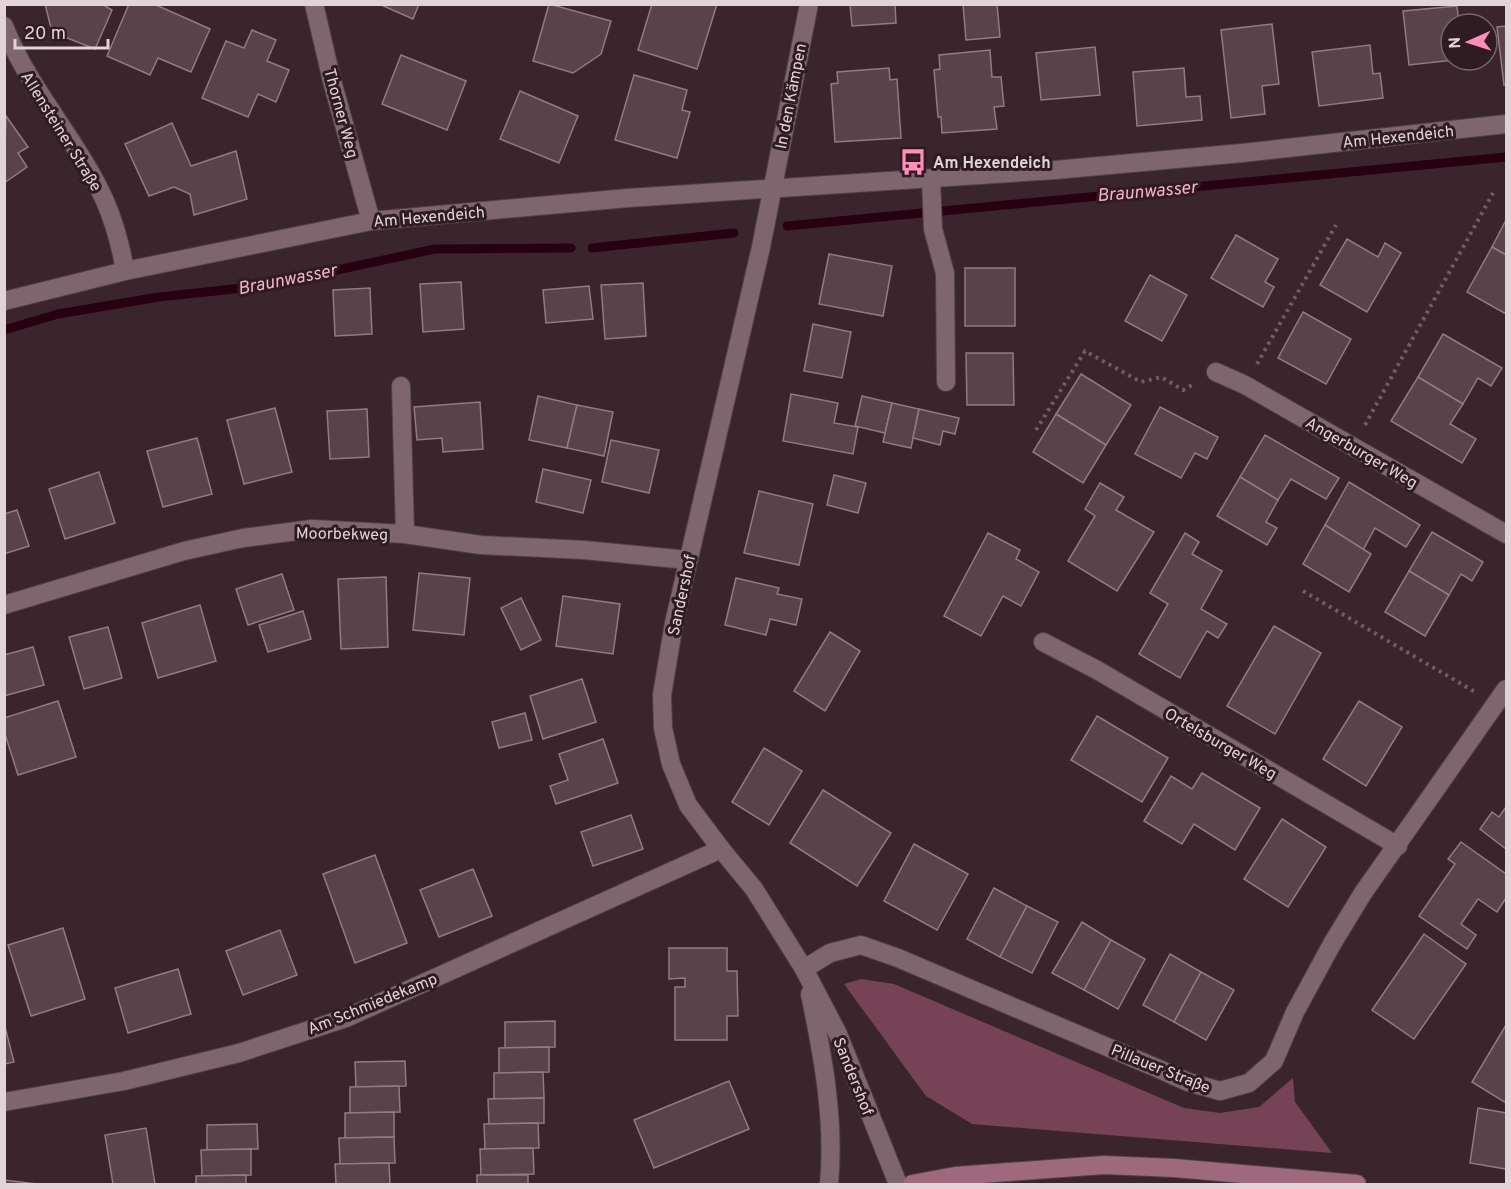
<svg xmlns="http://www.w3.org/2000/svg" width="1511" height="1189" font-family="Overpass,sans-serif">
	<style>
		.forest { fill: #764255 }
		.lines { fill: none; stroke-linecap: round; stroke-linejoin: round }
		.stream { stroke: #270011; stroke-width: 9 }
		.building { fill: #59434a; stroke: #937982; stroke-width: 1.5 }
		.lane-casing { stroke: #524147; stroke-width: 20 }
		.street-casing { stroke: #524147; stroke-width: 20 }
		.secondary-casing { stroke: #524147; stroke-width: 20 }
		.path { stroke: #6f5d63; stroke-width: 4; stroke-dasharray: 3 4.5; stroke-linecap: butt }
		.lane { stroke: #7f666e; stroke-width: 18 }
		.street { stroke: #7f666e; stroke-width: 18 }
		.secondary { stroke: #9e697d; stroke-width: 18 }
		.labels { text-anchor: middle; stroke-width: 6; stroke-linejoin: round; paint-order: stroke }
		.street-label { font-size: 16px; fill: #e1d3d7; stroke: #2f1b22 }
		.poi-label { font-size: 16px; font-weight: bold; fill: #e1d3d7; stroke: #2f1b22; text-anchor: start }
		.water-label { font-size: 18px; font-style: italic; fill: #f7b2ca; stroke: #2f1b22 }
	</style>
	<rect width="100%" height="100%" fill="#3a252c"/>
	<path class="forest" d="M861,979L894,984L1184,1108L1220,1113L1259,1107L1293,1078L1295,1102L1332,1153L972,1124L926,1096L844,984Z"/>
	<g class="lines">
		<g class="stream">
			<path d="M787,226L1506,157"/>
			<path d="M592,248L734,233"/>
			<path d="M4,330L58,314L159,297L262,286L435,249L571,248"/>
		</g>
	</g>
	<g class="building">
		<path d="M45,4H102L112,10L95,49L52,32Z"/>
		<path d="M129,4H154L210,29L191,72L158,58L150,75L107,56Z"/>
		<path d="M379,4H419L413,19Z"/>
		<path d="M549,4L611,21L601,54L573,73L533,61Z"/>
		<path d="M652,4H717L697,69L638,50Z"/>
		<path d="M850,4H895L896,23L852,26Z"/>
		<path d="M963,4H997L1000,37L966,40Z"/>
		<path d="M1457,6L1459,24H1451V60H1454L1409,65L1403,11Z"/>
		<path d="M1272,24L1279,84L1262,86L1265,114L1231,118L1221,30Z"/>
		<path d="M1506,26V84L1504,85L1497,27Z"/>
		<path d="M252,30L276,40L267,61L289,70L276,102L258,94L248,117L202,98L226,41L244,48Z"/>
		<path d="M1370,45L1373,74L1380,73L1383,98L1319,106L1312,52Z"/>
		<path d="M1095,47L1100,95L1041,100L1036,53Z"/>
		<path d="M990,50L992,77H1001L1004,106L994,107L997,129L942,133L941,117H938L934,70L940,69L939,55Z"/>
		<path d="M401,55L466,81L447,130L382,104Z"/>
		<path d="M889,68L890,80L897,79L901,138L835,142L831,84L838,83L837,72Z"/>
		<path d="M1184,68L1186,97L1200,96L1202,120L1137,126L1133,72Z"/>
		<path d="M634,75L687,90L682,110L690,112L677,158L615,140Z"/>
		<path d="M520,91L578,116L559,163L500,139Z"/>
		<path d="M6,116L28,147L18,153L27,167L4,183Z"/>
		<path d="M172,123L191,166L236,151L247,199L194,215L190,194L174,187L149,196L125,144Z"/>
		<path d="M1506,220V255L1492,247Z"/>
		<path d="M1236,235L1278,259L1265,282L1274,287L1263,307L1211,278Z"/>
		<path d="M1347,239L1378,257L1385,243L1401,253L1367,312L1320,285Z"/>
		<path d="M1492,247L1506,255V314L1467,292Z"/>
		<path d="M829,254L892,266L883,316L819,304Z"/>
		<rect x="965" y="268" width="50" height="58"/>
		<path d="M1150,275L1187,295L1162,341L1125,321Z"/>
		<path d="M461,282L464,329L423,332L420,284Z"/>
		<path d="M643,283L646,336L605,339L601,285Z"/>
		<path d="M589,286L593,319L546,323L543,290Z"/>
		<path d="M370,288L372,334L335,336L333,290Z"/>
		<path d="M1303,312L1351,339L1326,384L1278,358Z"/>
		<path d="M813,324L851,332L842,378L804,371Z"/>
		<path d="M1443,334L1502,368L1491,386L1478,378L1463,404L1418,377Z"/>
		<path d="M966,353H1013L1014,405H967Z"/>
		<path d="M1081,374L1131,405L1106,445L1056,414Z"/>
		<path d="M1418,377L1463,404L1450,424L1476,439L1462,463L1391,421Z"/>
		<path d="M791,394L838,403L834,423L858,427L853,454L783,441Z"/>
		<path d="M538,396L577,405L567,448L529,440Z"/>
		<path d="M862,396L892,403L885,433L855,426Z"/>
		<path d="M480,402L483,449L443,452L442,438L417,440L414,407Z"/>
		<path d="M892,403L919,409L911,448L883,442Z"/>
		<path d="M577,405L613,412L604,456L567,448Z"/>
		<path d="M1160,407L1218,437L1207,459L1195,453L1181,478L1135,454Z"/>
		<path d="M275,408L292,472L244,484L227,420Z"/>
		<path d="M367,409L369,457L330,459L327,411Z"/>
		<path d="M919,409L959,418L955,434L943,431L940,445L913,438Z"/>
		<path d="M1056,414L1106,445L1083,483L1033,452Z"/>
		<path d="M1265,435L1339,478L1326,499L1291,479L1278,500L1240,477Z"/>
		<path d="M197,438L212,494L163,507L147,451Z"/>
		<path d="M611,440L659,450L649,493L602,482Z"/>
		<path d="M543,469L591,480L583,513L536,502Z"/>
		<path d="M99,472L115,523L65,539L49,489Z"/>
		<path d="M834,475L866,483L858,513L827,505Z"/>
		<path d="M1240,477L1278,500L1266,522L1277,528L1267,545L1217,516Z"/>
		<path d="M1349,482L1420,525L1406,547L1375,528L1363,550L1325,525Z"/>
		<path d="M1100,483L1124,497L1116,510L1154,532L1117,591L1068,561L1095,516L1085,509Z"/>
		<path d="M759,491L813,504L799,565L744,553Z"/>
		<path d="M17,510L29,546L4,554V514Z"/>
		<path d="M1325,525L1371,554L1349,592L1303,564Z"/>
		<path d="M1432,532L1483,562L1472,581L1461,574L1449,595L1409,571Z"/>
		<path d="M988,533L1020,550L1016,559L1039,572L1021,606L1003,596L981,636L944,616Z"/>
		<path d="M1185,533L1199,542L1192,554L1222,571L1201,609L1227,624L1218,638L1207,631L1180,678L1139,654L1168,604L1150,593Z"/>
		<path d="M1409,571L1449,595L1425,636L1385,612Z"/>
		<path d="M419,573L470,578L464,635L413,630Z"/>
		<path d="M282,574L294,610L248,625L236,589Z"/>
		<path d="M386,577L388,647L341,649L338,579Z"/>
		<path d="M736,578L779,588L777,594L802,599L796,625L770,619L766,635L725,625Z"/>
		<path d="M563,596L620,604L613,654L556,646Z"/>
		<path d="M521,598L541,640L521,650L501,608Z"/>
		<path d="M200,605L216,661L158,678L142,623Z"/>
		<path d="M303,611L311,639L268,652L259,625Z"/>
		<path d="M1274,626L1321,653L1275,734L1227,706Z"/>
		<path d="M108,627L122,678L84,689L69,637Z"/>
		<path d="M830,632L860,651L825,711L794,691Z"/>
		<path d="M33,647L44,685L4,696V655Z"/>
		<path d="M582,679L596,722L543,739L530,696Z"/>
		<path d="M58,701L76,757L18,775L4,731V718Z"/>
		<path d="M1359,701L1402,727L1366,786L1323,759Z"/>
		<path d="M525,713L532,740L499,748L492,722Z"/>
		<path d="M1097,716L1168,758L1142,802L1071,760Z"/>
		<path d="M603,739L618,783L556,804L550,786L568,780L559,754Z"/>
		<path d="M764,748L802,771L769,825L732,802Z"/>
		<path d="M1202,773L1260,808L1235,850L1194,824L1182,844L1144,821L1171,776L1192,789Z"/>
		<path d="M823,790L891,833L857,886L790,843Z"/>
		<path d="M1506,807V849L1480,829L1492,812L1499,817Z"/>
		<path d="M631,815L643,849L593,866L581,832Z"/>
		<path d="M1282,819L1326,847L1288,907L1244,879Z"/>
		<path d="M1461,842L1506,874V898L1497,912L1478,899L1461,924L1476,935L1467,949L1419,916L1455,864L1448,859Z"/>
		<path d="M914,844L968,874L937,930L884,901Z"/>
		<path d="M375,855L407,943L355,963L323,874Z"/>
		<path d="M473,869L492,916L439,937L420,890Z"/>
		<path d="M994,888L1027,906L1000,957L967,939Z"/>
		<path d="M1027,906L1058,922L1032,973L1000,957Z"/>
		<path d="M1082,922L1111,940L1084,990L1052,973Z"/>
		<path d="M63,928L85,999L31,1016L8,945Z"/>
		<path d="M280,930L297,975L243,995L226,951Z"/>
		<path d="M1424,934L1466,964L1414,1039L1372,1010Z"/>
		<path d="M1111,940L1145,959L1118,1009L1084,990Z"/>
		<path d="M669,948H727V971H737L738,1016H727V1040H675V987H685V978L669,979Z"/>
		<path d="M1170,954L1201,972L1174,1022L1143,1005Z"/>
		<path d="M178,969L191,1014L128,1033L115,988Z"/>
		<path d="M1201,972L1234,990L1206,1040L1174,1022Z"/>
		<path d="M555,1021V1047L505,1048V1022Z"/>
		<path d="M4,1023L14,1062L4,1064Z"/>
		<path d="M1506,1025V1103L1472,1082Z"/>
		<path d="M549,1047V1072L499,1073V1048Z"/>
		<path d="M405,1061L406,1086L356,1087L355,1062Z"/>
		<path d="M543,1072L544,1098L494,1099V1073Z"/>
		<path d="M729,1081L749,1129L654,1168L634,1120Z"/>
		<path d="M399,1086L400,1112L350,1113V1087Z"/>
		<path d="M544,1098V1123L489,1124L488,1099Z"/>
		<path d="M1478,1108L1506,1113V1169L1470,1163Z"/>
		<path d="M394,1112V1137L345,1138V1113Z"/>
		<path d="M538,1123L539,1148L485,1149L484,1124Z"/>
		<path d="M257,1124L258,1149L207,1150V1125Z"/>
		<path d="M146,1128L155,1184H113L105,1135Z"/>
		<path d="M394,1137L395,1163L340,1164L339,1138Z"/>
		<path d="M533,1148L534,1174L481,1175L480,1149Z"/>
		<path d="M251,1149V1175L202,1176L201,1150Z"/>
		<path d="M389,1163L390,1184H336L335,1164Z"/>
		<path d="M246,1175V1184H196V1176Z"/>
		<rect x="477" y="1175" width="51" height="9"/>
		<path d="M4,1180L37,1184H4Z"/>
	</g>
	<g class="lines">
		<defs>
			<g id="lane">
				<path d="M931,179L933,229L945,273L946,382"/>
				<path d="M401,386L405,534"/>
			</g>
			<g id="street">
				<path d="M314,4L332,81L371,221"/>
				<path d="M809,4L761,247L674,623L662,695L663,728L671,764L688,805L721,849L754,889L804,969L838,1034L898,1184"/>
				<path d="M4,26C29,90 77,139 105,201C115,224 121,247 125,271"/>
				<path d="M4,301L125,271L371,221L628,198L1055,170L1242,153L1506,124"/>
				<path d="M1216,372L1245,385L1506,534"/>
				<path d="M4,605L184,551L243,538L312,529L405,534L481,545L584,550L688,560"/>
				<path d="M1043,642L1097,670L1398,846"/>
				<path d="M804,969L830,953L861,945L898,958L1159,1069L1188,1082L1220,1091L1249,1083L1274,1061L1295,1012L1332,944L1363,893L1506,689"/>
				<path d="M810,994C823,1056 835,1121 829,1184"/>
				<path d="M4,1102L124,1081L239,1053L346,1018L721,849"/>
			</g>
			<path id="secondary" d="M912,1184L955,1176L1104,1165L1174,1168L1357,1184"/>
		</defs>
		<use href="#lane" class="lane-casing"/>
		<use href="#street" class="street-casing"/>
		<use href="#secondary" class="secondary-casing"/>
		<g class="path">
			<path d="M1257,364L1336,225"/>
			<path d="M1365,425L1493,193"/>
			<path d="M1036,430L1085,351L1141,382L1161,377L1183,390L1194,384"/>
			<path d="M1303,591L1475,692"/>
		</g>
		<use href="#lane" class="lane"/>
		<use href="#street" class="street"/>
		<use href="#secondary" class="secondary"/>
	</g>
	<defs>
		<symbol id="bus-bare" viewBox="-9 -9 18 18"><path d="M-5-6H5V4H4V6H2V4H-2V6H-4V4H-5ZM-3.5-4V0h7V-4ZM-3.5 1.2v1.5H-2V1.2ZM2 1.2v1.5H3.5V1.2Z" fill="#ff8eb9" stroke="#2f1b22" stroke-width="2.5" paint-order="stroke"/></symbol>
	</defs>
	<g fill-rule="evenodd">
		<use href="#bus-bare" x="894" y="143" width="38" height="38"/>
	</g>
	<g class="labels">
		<g class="street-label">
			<text transform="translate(790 96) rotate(-79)" y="6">In den Kämpen</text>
			<text transform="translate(342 113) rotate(75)" y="6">Thorner Weg</text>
			<text transform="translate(62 131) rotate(58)" y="6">Allensteiner Straße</text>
			<text transform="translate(1398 136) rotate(-6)" y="6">Am Hexendeich</text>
			<text transform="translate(429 216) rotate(-5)" y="6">Am Hexendeich</text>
			<text transform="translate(1362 452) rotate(30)" y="6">Angerburger Weg</text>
			<text transform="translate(342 533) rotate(1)" y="6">Moorbekweg</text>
			<text transform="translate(681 595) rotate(-78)" y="6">Sandershof</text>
			<text transform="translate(1221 743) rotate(30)" y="6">Ortelsburger Weg</text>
			<text transform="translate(372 1003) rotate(-22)" y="6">Am Schmiedekamp</text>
			<text transform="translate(1161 1068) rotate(22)" y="6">Pillauer Straße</text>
			<text transform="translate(854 1076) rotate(68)" y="6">Sandershof</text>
		</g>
		<g class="poi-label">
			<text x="933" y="168">Am Hexendeich</text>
		</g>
		<g class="water-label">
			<text transform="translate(1147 191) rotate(-5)" y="6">Braunwasser</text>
			<text transform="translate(287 279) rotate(-11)" y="6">Braunwasser</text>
		</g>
	</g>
	<rect width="1511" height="1189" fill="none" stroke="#e1d3d7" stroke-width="12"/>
	<g transform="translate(1469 42) rotate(267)"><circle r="28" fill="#2f1b22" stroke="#76656a" stroke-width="1.5"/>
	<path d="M0-4.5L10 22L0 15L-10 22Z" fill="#ff8eb9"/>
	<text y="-9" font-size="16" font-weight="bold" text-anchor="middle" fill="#e1d3d7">N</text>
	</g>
	<path d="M15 39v9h93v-9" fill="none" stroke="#e1d3d7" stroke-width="3"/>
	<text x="24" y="39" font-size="18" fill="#e1d3d7" stroke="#2f1b22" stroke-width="4.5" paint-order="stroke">20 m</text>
</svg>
